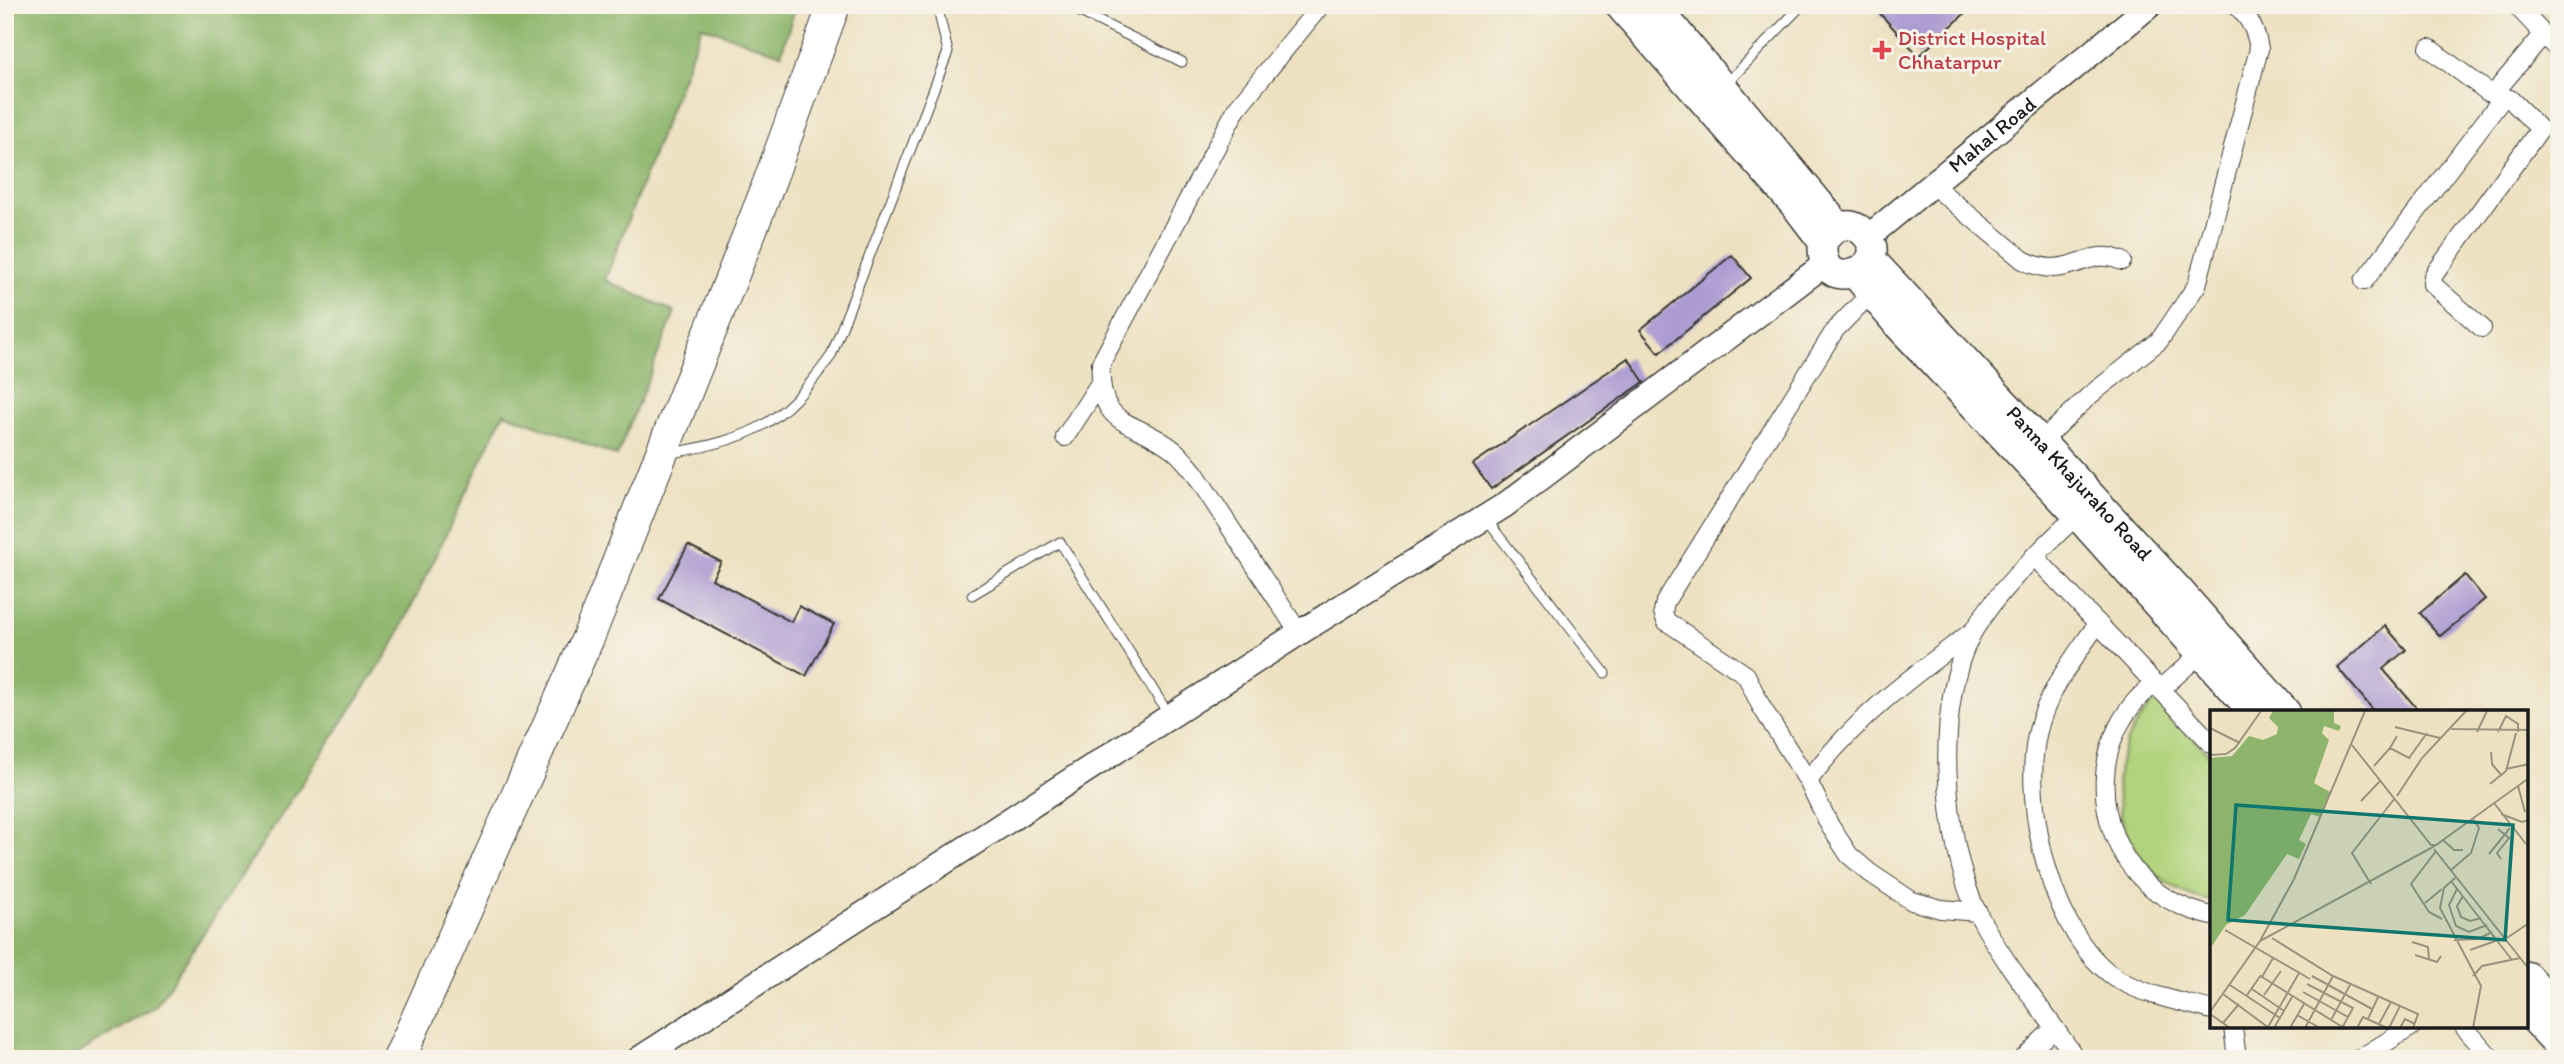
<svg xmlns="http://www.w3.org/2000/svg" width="2564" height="1064" font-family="Itim,sans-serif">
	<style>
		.green { fill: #b1d37b; stroke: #66784c; stroke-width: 2 }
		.forest { fill: #8cb56b; stroke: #546844; stroke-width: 2 }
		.building { fill: #ad9cd2 }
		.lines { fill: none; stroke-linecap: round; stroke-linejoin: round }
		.lane-casing { stroke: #3b3a35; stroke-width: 11 }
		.street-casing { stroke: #3b3a35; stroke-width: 20 }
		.secondary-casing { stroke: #3b3a35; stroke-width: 27 }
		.primary-casing { stroke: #3b3a35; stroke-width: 31 }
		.highway-casing { stroke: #3b3a35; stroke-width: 34 }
		.lane { stroke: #fff; stroke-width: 9 }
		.street { stroke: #fff; stroke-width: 18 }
		.secondary { stroke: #fff; stroke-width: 24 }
		.primary { stroke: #fff; stroke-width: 28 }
		.highway { stroke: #fff; stroke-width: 32 }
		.health-dot { fill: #e0444e; stroke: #f7f3e8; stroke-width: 2.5 }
		.labels { text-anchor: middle; stroke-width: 6; stroke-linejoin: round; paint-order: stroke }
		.health-label { font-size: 21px; fill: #be3a42; stroke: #f7f3e8; text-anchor: start }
		.street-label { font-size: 21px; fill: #1c1c1c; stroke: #f7f3e8 }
		.inset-road { fill: none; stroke: #99927f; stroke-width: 2 }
		.view { fill: #0f766e; fill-opacity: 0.15; stroke: #0f766e; stroke-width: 3.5 }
		.inset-edge { fill: none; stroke: #1c1c1c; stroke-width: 3.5 }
	</style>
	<rect width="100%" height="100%" fill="#f7f3e8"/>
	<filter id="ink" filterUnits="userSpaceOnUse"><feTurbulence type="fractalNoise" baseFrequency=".0143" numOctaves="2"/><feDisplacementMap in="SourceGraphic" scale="14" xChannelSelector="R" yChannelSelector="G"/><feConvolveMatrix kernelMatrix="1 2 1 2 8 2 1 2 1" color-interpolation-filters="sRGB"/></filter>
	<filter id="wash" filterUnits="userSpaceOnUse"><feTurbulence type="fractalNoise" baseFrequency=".00686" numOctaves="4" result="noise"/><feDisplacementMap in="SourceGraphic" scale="28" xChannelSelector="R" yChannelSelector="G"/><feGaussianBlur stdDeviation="1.57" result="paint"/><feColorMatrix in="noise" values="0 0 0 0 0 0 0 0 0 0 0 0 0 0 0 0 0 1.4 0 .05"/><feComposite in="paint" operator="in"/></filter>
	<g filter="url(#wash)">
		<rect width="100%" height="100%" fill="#ede1c1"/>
		<path class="green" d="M2158,698L2212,758V901C2147,891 2104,821 2121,758C2127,734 2141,715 2158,698Z"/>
		<path class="forest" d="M5,5H796L781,54L702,26L605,280L675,312L617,456L504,413L393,645L155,1007L69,1059H5Z"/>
		<g id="blocks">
			<g class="building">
				<path d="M1872,5H1974L1919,56Z"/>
				<path d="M1732,255L1751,278L1659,353L1640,330Z"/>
				<path d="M1628,358L1644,382L1491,489L1473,464Z"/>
				<path d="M688,545L721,562L712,579L791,622L799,606L834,624L806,676L659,599Z"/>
				<path d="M2465,575L2485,599L2440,636L2420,613Z"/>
				<path d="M2385,626L2406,650L2383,669L2420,712H2375L2337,667Z"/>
			</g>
		</g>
	</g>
	<g filter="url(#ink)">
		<use href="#blocks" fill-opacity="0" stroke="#3b3a35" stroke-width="2"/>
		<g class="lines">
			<defs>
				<g id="lane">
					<path d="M1066,5L1182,62"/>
					<path d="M1725,85L1802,5"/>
					<path d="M667,454C752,438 779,428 831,356L948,52L937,5"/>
					<path d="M1486,519L1605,673"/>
					<path d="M972,595L1060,542L1169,715"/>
				</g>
				<g id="street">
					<path d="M2516,5L2559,51"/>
					<path d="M2429,48L2488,92L2510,99L2540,129L2433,276L2432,284L2482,328"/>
					<path d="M1934,186L2023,260C2070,284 2086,244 2122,261"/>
					<path d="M2364,281L2499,103L2500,86L2543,35"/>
					<path d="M1871,293L1835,330L1665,602L1663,612L1666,621L1746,675L1761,706L1808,781L1830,826L1849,855L1870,873L1912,901L1941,909L1978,912"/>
					<path d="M1065,437L1100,383"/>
					<path d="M2034,449L2089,396L2159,341L2197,285L2259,49C2256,30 2250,19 2236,5"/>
					<path d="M2034,556L2212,744"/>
					<path d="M2098,623C2074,658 2046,692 2037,735C2022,806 2052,942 2121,981C2149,996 2182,1002 2212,1010"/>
					<path d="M1299,633L1194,472C1188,465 1182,457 1175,451C1136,418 1097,432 1101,363L1237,108L1321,5"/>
					<path d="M2156,683C2090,729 2089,829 2145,882C2164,900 2187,910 2212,916"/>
					<path d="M2161,689L2200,654"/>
					<path d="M1808,781C1853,720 1912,676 1973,631"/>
					<path d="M2233,1027L2237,1059"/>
					<path d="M2464,1027L2492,1059"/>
					<path d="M2023,1059L2054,1028"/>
					<path d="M2076,1059C2044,1010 2005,966 1978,914C1943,843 1933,700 1974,630C2000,587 2041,550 2077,515"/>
					<path d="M2359,1059L2411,1027"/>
				</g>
				<g id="secondary">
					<path id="s1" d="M1868,237L2150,5"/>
					<path d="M639,1059L1299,633L1505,505L1825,264"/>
				</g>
				<g id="primary">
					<path d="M1619,5L1797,208L1823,242C1816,302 1899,267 1864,233C1850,218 1832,227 1823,242"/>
					<path d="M1655,5L1839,227"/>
					<path id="s2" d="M1871,259L2177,588L2286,712"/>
					<path d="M1855,274L1897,324L2077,515L2253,712"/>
					<path d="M2527,976L2559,1011"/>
					<path d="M2527,1011L2559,1046"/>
				</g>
				<path id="highway" d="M399,1059L588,638L763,199L834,5"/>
			</defs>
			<use href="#lane" class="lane-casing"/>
			<use href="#street" class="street-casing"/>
			<use href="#secondary" class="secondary-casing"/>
			<use href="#primary" class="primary-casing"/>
			<use href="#highway" class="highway-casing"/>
			<use href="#lane" class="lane"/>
			<use href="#street" class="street"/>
			<use href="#secondary" class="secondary"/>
			<use href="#primary" class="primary"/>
			<use href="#highway" class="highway"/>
		</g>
	</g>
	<path class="health-dot" d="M1878.5 39.5h7v7h7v7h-7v7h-7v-7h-7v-7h7z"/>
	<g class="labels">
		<g class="health-label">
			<text x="1898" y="45">District Hospital<tspan x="1898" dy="24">Chhatarpur</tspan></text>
		</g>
		<g class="street-label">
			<text dy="7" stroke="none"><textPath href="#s1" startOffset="161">Mahal Road</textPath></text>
			<text dy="7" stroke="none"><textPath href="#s2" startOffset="306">Panna Khajuraho Road</textPath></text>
		</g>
	</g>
	<g transform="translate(2210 710)">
		<rect width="318" height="318" fill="#ede1c1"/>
		<path d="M63,1H124V13L131,16L129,21L114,16L112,23L119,30L104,73L120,82L110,107L101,104L89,130L96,134L89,149L77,144L35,205L16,215L2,236L0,48L22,46L39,26L53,30L67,24L68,17L59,8Z" fill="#8cb56b"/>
		<path class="inset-road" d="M185,17L230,28M0,18L30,33M241,19L319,20M267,22L277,1M288,22L296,6L308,14V22M187,26L180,38L199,48L217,23M142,35L221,135H226L221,138M281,42L282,54L292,66M0,45L16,44L25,38L51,1M164,56L180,38M296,59L319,54M280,74L296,61L306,23M308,76L315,102M187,86L212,48L256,1M151,91L171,70M284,93L316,134M291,104L312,112L319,110M288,119L299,128L287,143L291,149M233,130L244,140H253M226,135L319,68M224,139L319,259M226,141L201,174L219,202L232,209M279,144L300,118M241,160L261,143L269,118L263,109M246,167L234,178L230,198L271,276L263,318M241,171L302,250M161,174L142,143L185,88M247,179L239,195L246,216L259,222L277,215M253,186L247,196L251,207L260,211L271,208M215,193L232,179M15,220L100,269M62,228L123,266L208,304L203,318M297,228L319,213M244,230L268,229L282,222M50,231L221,138M202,232L218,237L219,249M260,240L288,230M205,245L227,252L231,246M63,248L52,267L134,318M102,266L162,299M263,266L272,256L310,248M97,274L143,298L132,318M20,275L70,308M42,279L74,301M93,282L138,307M13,284L59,318M37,285L51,265M54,285L71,261M0,302L50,231L84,169L155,1M0,304L20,318M87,305L110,318M158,309L168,287M121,310L140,275M13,313L29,294M169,314L181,292M58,317L89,263M64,318L82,287M80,318L94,294M95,318L123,266M147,318L153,307L177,318M179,318L190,296M190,318L195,309L205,314"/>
		<path class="view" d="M26,95L303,115L295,230L18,210Z"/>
		<rect width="318" height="318" class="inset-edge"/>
	</g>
	<rect width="2564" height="1064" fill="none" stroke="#f7f3e8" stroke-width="28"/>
</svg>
